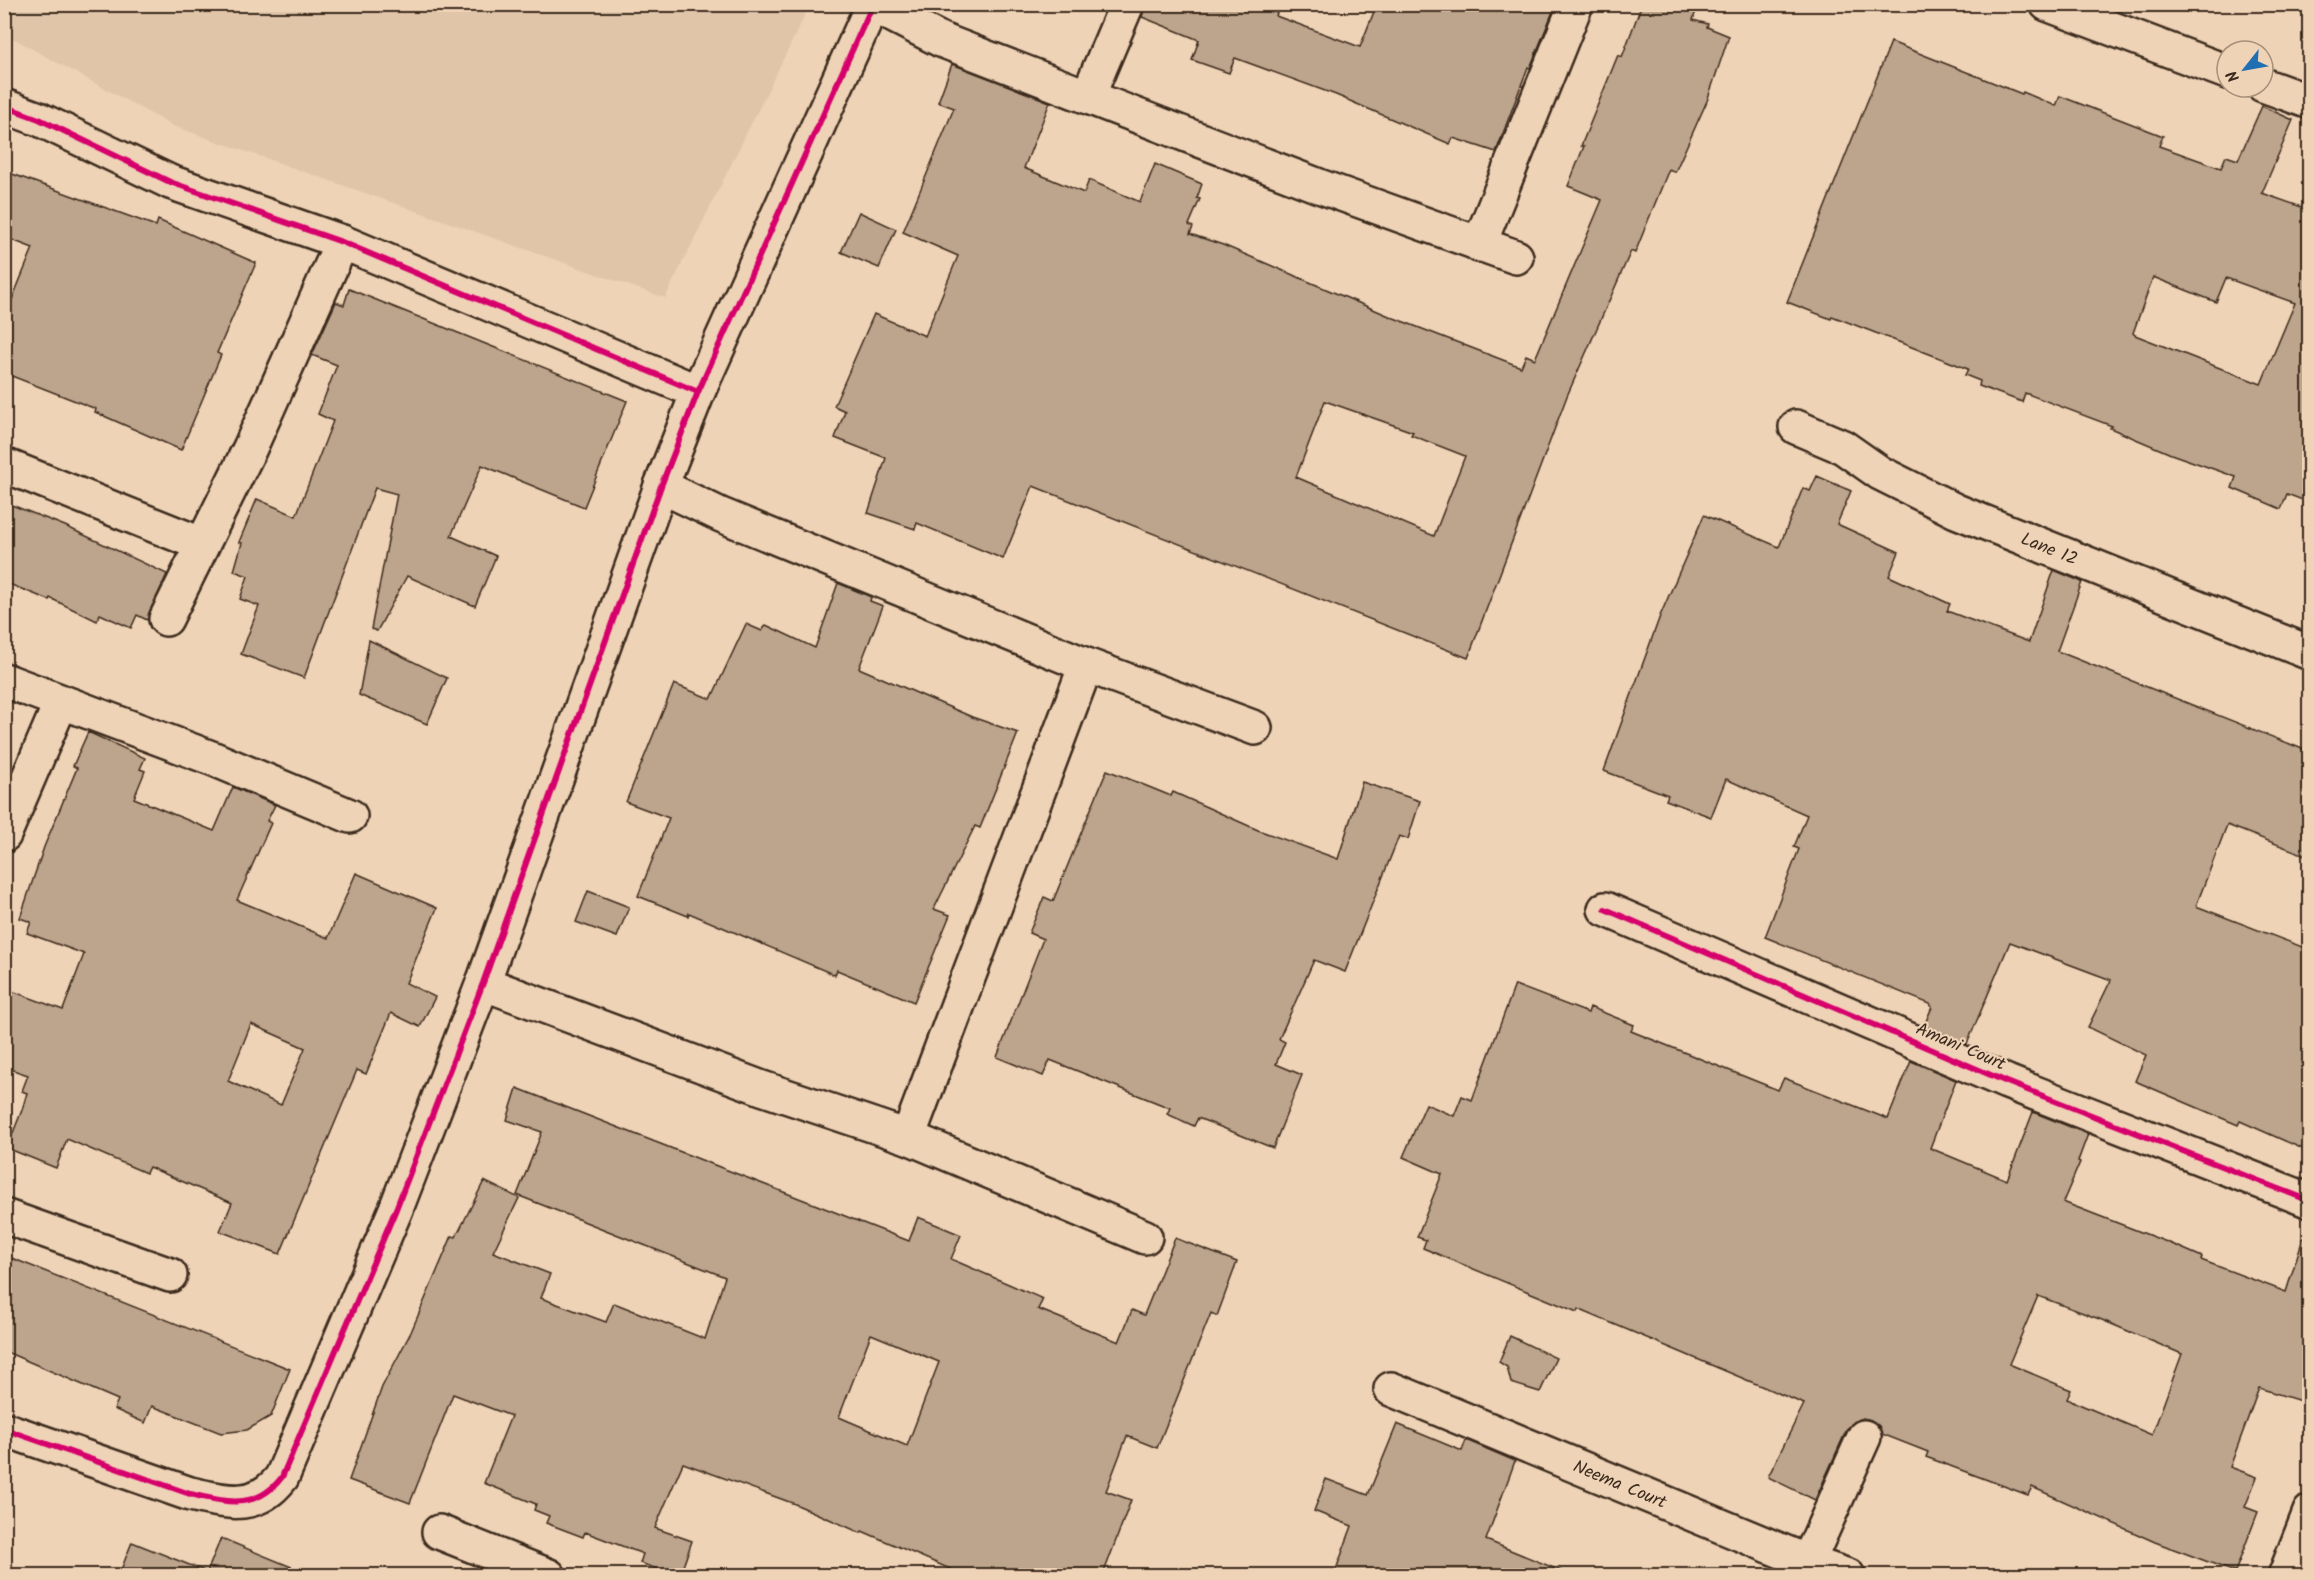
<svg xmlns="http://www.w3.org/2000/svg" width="2314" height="1580" font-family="Kalam,sans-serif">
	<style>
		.built { fill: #e0c5a9 }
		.building { fill: #bda48c; stroke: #3b2a1e; stroke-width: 1.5; fill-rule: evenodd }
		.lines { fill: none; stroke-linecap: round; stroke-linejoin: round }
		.minor-casing { stroke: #3b2a1e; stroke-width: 38 }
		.minor { stroke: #efd3b6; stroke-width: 33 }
		.cycleway-casing { stroke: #efd3b6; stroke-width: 10 }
		.cycleway { stroke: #d6006c; stroke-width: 6 }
		.labels { text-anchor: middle; stroke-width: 4.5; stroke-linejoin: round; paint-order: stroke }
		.street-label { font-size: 18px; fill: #3b2a1e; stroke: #efd3b6 }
	</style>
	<rect width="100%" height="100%" fill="#efd3b6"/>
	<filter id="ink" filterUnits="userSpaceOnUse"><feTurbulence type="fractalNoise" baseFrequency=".0167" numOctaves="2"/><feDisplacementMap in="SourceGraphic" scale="12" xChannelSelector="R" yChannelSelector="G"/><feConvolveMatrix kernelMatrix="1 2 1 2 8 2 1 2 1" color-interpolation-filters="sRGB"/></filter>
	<g filter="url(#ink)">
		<path class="built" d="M4,5L5,4L810,5L665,298L173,126L5,34Z"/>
		<g class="building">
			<path d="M1145,4H1256L1277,13L1276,16L1360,47L1377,4H1556L1530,68L1528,67L1496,152L1453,138L1450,144L1336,95L1235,58L1229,73L1192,60L1199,40L1142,17Z"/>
			<path d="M1642,4H1698L1693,20L1708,24L1707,27L1729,36L1707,101L1675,172L1669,169L1635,253L1631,251L1567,396L1468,658L1033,486L1003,559L917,523L915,529L868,513L886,458L835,438L845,411L834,406L874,314L925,336L958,256L903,232L954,108L938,102L952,64L1050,102L1024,168L1084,193L1089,180L1140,202L1155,164L1202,184L1197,198L1200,199L1189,225L1193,227L1190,234L1223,245L1394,318L1521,367L1526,355L1535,359L1602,200L1568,186L1584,146H1581L1618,55L1622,57ZM1325,401L1413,432L1411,435L1465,456L1434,536L1296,477Z"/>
			<path d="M1891,42L2022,94L2023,92L2056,106L2060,96L2163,136L2159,146L2221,168L2226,156L2238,160L2262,106L2293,120L2262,193L2310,210V503L2287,494L2281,509L2232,488L2236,477L2171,454L2110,428L2112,426L2025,393L2022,402L1979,386L1980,381L1965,375L1968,369L1832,316L1831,319L1787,302ZM2153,277L2216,302L2226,278L2295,303L2261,384L2135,335L2133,333Z"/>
			<path d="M4,171L156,226L158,220L256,263L217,353L221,355L181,450L95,412L96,409L4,373V319L33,248L4,237Z"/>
			<path d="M859,212L896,229L879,268L841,252Z"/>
			<path d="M349,289L627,401L584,507L482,465L451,536L496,556L475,606L407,576L377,631L371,629L397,494L375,488L304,678L241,654L259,606L240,599L248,576L234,571L242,543L239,542L257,499L296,516L333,421L318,414L337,365L312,355L336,302L344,305Z"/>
			<path d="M1817,476L1851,491L1837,524L1899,552L1889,576L1950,604L1947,611L2029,642L2054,570L2082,582L2057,651L2310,752V857L2227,825L2196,906L2310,950V1152L2240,1121L2238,1125L2135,1081L2146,1055L2088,1027L2111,980L2010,942L1967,1044L1924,1026L1932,1007L1930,1004L1765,937L1799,849L1794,847L1807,815L1726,779L1711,817L1666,800L1668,795L1604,771L1660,616L1704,515L1779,547L1803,488L1810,491Z"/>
			<path d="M4,502L65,526L167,574L147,620L137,615L131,628L100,614L97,621L50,598L49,600L4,582Z"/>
			<path d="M838,583L871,597L870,601L883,606L859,668L972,717L1018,733L980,828L975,826L934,909L950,915L914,1002L837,970L835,975L689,913L688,916L638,896L669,818L626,802L674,684L711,699L746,624L762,631L766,625L815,648Z"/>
			<path d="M369,640L447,678L427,724L359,695Z"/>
			<path d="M88,732L145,758L140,769L145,771L134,798L214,831L233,787L275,805L267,821L271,823L237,900L328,938L356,873L437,908L406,983L435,997L420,1027L391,1013L366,1074L357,1070L280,1254L220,1231L232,1203L149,1167L146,1173L67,1139L56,1168L7,1148L22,1110L27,1093L22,1091L28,1075L4,1067V988L63,1010L84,954L27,933L31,922L20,918L44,847L77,768L73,766ZM251,1024L305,1048L281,1105L228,1081Z"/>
			<path d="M1107,770L1171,796L1173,792L1258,830L1338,859L1362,782L1420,801L1408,839L1399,836L1345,972L1314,960L1279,1039L1285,1042L1276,1064L1302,1075L1273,1148L1198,1118L1194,1126L1167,1114L1170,1108L1050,1060L1043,1076L997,1057L1043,939L1029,933L1044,897L1053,901Z"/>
			<path d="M588,891L629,907L617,937L576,922Z"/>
			<path d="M1515,985L1588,1013L1590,1007L1634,1025L1631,1031L1778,1090L1784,1078L1888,1119L1911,1061L1956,1080L1930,1148L2007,1180L2033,1112L2088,1134L2078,1161L2080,1162L2063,1202L2172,1244L2202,1257L2201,1260L2286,1292L2303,1238L2310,1239V1385L2304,1402L2259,1388L2230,1467L2257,1477L2245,1507L2258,1512L2235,1572L2155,1542L2032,1487L2028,1495L1926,1457L1928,1452L1882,1434L1879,1426L1871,1420L1863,1418L1854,1422L1847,1429L1815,1500L1768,1477L1804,1404L1578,1309L1577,1312L1423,1248L1426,1240L1417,1237L1442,1174L1403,1157L1426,1104L1454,1116L1462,1096L1472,1100ZM2038,1296L2102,1320L2182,1354L2152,1435L2067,1399L2071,1390L2009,1364Z"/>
			<path d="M517,1088L909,1241L918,1217L961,1235L951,1259L1043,1299L1038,1309L1119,1342L1132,1310L1144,1315L1175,1238L1237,1262L1217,1316L1211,1313L1157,1448L1127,1436L1106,1491L1131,1500L1103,1575H964L862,1531L861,1533L795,1504L683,1463L655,1528L692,1541L680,1575H674L640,1563L643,1554L585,1532L583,1537L546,1523L549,1516L534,1510L536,1504L484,1483L511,1416L453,1394L410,1503L349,1480L382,1387L411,1332L452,1236L456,1237L484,1181L519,1198L493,1252L550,1274L541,1298L606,1322L614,1303L705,1339L725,1277L517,1195L542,1132L507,1120ZM871,1334L939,1362L907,1446L839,1417Z"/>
			<path d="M4,1255L290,1369L271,1416L247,1430L221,1433L152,1406L145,1423L114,1409L118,1400L4,1351Z"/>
			<path d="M1510,1336L1556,1358L1540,1392L1511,1383L1507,1367L1499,1362Z"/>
			<path d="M1397,1424L1462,1451L1466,1440L1515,1461L1486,1540L1571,1575H1334L1352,1526L1314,1511L1326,1479L1368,1495Z"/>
			<path d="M221,1538L311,1575H119L132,1542L207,1572Z"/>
		</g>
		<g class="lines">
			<defs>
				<g id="minor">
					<path d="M2047,4L2227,72"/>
					<path d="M873,5L941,40L1319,186L1516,257"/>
					<path d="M2263,85L2310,102"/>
					<path d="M1088,96L1127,4"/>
					<path d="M4,106L39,119L170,182L342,242L698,392"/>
					<path d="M1479,245L1576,4"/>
					<path id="s1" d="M1796,427L1843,447L1880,473L1956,511L2310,653"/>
					<path d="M4,465L201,544"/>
					<path d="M661,486L721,515L1086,665L1255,728"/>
					<path d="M166,619L250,448L342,242"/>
					<path d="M4,680L214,759L350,816"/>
					<path d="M4,835L61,702"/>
					<path d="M1605,909L2007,1082L2310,1201"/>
					<path d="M483,983L762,1088L908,1137L1145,1237"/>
					<path d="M908,1137L1086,665"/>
					<path d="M4,1216L170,1275"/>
					<path id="s2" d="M1391,1389L1808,1562L1848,1576"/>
					<path d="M4,1429L190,1494C227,1502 256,1511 282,1477L396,1209L483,983L661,486L698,392L873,4"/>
					<path d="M439,1532L549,1576"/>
					<path d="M1808,1562L1864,1437"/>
					<path d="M2285,1576L2310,1512"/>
				</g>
			</defs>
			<use href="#minor" class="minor-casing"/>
			<use href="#minor" class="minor"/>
			<defs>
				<g id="cycleway">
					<path d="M4,106L39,119L170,182L342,242L698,392"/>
					<path d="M1605,909L2007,1082L2310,1201"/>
					<path d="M4,1429L190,1494C227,1502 256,1511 282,1477L396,1209L483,983L661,486L698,392L873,4"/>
				</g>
			</defs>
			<use href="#cycleway" class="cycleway-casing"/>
			<use href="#cycleway" class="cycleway"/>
		</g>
	</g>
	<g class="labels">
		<g class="street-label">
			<text dy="6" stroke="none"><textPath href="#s1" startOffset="282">Lane 12</textPath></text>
			<text transform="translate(1961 1046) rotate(23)" y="6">Amani Court</text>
			<text dy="6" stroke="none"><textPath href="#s2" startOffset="248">Neema Court</textPath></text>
		</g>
	</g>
	<rect width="2314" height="1580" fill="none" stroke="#efd3b6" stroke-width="24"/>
	<rect x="12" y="12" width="2290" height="1556" fill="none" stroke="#3b2a1e" stroke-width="2" filter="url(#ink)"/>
	<g transform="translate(2245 69) rotate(239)"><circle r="28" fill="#efd3b6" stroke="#a78f79" stroke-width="1.5"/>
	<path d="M0-4.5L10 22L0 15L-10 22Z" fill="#1f6fb2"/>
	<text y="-9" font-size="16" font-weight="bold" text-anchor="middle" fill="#3b2a1e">N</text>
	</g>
</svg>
